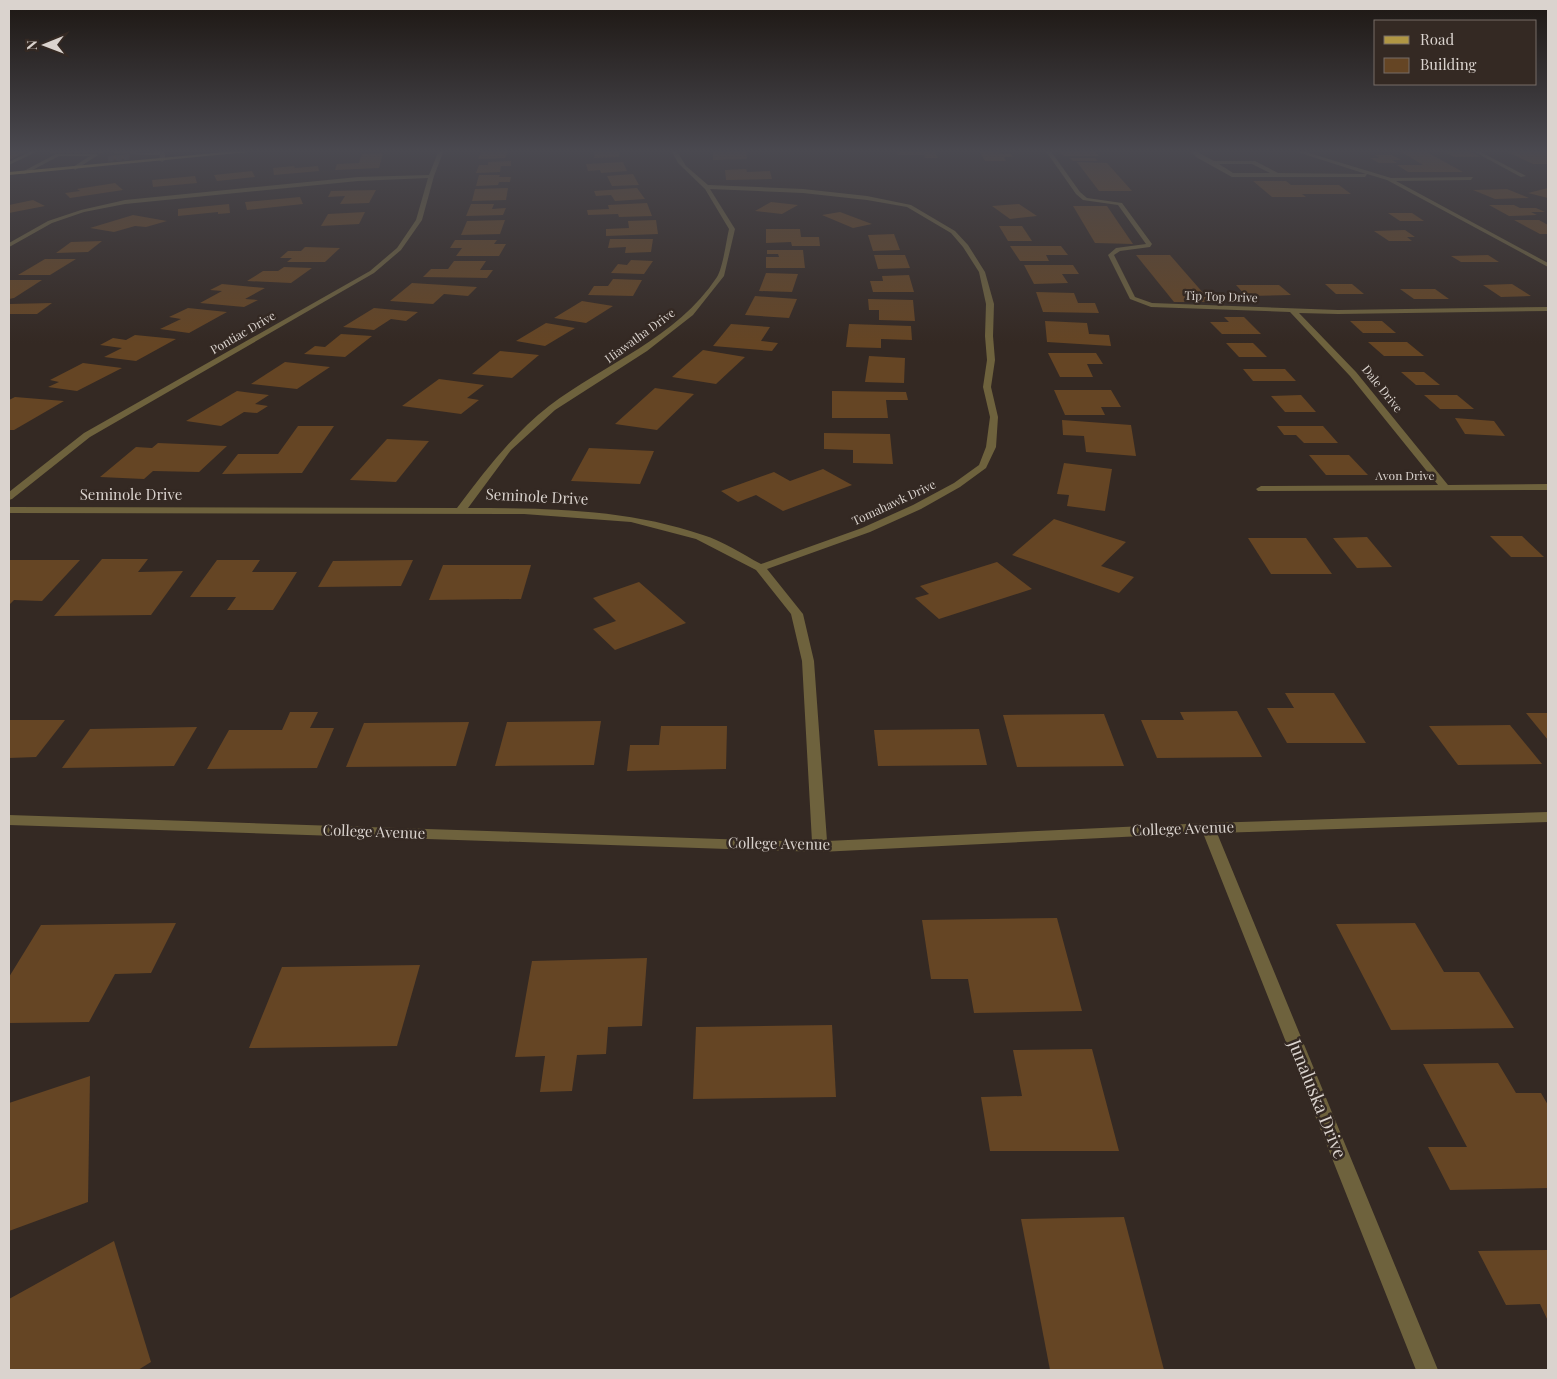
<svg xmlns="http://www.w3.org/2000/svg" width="1557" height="1379" font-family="'Playfair Display',serif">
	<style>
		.building { fill: #654524 }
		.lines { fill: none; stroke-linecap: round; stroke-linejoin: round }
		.minor-tunnel { stroke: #4d423d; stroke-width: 5.5; stroke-dasharray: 5.5 2.5; stroke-linecap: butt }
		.minor { fill: #6e623d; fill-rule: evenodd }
		.major { fill: #b09644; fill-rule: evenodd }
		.labels { text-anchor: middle; stroke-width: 5; stroke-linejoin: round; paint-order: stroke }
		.far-street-label { font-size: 12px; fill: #dad3ce; stroke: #342923 }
		.street-label { font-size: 15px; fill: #dad3ce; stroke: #342923 }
		.near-street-label { font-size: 18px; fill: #dad3ce; stroke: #342923 }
	</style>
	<rect width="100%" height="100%" fill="#342923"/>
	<g class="building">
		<path d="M54,150H106L102,153H48Z"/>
		<path d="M115,150H143V152L114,154Z"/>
		<path d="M482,150H508L505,158L478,159Z"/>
		<path d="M595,150H619V157L594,158Z"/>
		<path d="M713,150H765V152H746L747,159L713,160Z"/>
		<path d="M896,150H934L938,158H925L924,155H898Z"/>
		<path d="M1094,150L1099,156H1064L1059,151Z"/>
		<path d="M1398,150H1423L1463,172H1408L1397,165H1423Z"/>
		<path d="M1441,150H1467L1481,157H1454Z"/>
		<path d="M1503,150H1542L1548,153V164H1533Z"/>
		<path d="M28,151L9,160V152Z"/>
		<path d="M979,151H999L1001,154H1011L1013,157H1004L1006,161H985Z"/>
		<path d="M383,153L379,168L335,170L337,164L359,163L362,154Z"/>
		<path d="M129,154L130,158L108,160V156Z"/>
		<path d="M1375,155H1392L1401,160H1392L1397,163H1379L1370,158H1379Z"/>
		<path d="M1070,158H1095L1098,161H1073Z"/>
		<path d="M511,161V166H501L500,172L476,173L479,165H488V162Z"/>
		<path d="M623,162L627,171L601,173L600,170L588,171L586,164Z"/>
		<path d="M1077,162L1107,163L1132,191H1099Z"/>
		<path d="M294,166L295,168L318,166L319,171L274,175L273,168Z"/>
		<path d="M746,169L747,172L770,171L772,179L726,180L725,170Z"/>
		<path d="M252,171L255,177L217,181L214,175Z"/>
		<path d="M633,174L639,185L612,186L607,176Z"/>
		<path d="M479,175H500L499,177H511L510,182H499L498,185L476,186Z"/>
		<path d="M195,176L197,183L153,187L152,180Z"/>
		<path d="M1253,181H1286L1291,185H1339L1351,194H1302L1306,197H1272Z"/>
		<path d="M115,183L123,190L70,198L65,193L80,191L77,189Z"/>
		<path d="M508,188L506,200L472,201L475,189Z"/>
		<path d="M637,188L645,199L615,201L611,195L596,196L594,191Z"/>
		<path d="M1548,188V198L1528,193Z"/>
		<path d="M1507,189L1529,198L1495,199L1473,190Z"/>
		<path d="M376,190L369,203L340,204L345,196L328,197L331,191Z"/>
		<path d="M300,197L303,204L247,210L245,202Z"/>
		<path d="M33,200L45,206L9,213V205Z"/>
		<path d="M771,202L798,205L782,214L755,211Z"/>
		<path d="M647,203L652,216L619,217L618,214L588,215L587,210L609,209L608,205Z"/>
		<path d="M229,204L230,213L218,214V212L178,216V209Z"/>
		<path d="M471,204H494L492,209L506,208L503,215L466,216Z"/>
		<path d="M1019,204L1037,216L1010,219L992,206Z"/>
		<path d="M1489,205H1514L1520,208H1536L1545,212H1531L1537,215L1509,216Z"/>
		<path d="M1073,206H1107L1133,244L1095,243Z"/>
		<path d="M365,212L359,224L321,226L328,214Z"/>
		<path d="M840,212L872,224L853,228L822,215Z"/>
		<path d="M1388,213H1412L1424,221H1400Z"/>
		<path d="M133,215L167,221L146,227L135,226L114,232L90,228Z"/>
		<path d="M505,220L500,234L461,235L467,221Z"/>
		<path d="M656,220L658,234L606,236V229L629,228L628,221Z"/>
		<path d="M1514,220H1539L1548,225V234H1540Z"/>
		<path d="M999,226H1022L1032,241H1008Z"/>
		<path d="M766,229H800L801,237H819L820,246H792L791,242L766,243Z"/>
		<path d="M1405,230L1415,237H1407L1412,241H1389L1374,231Z"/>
		<path d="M894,234L900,250L873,251L868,235Z"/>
		<path d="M610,239H653L651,252L625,253L626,247L608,248Z"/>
		<path d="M455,240H497L494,244H506L499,256H456L462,248H450Z"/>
		<path d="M102,241L88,252L56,253L71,242Z"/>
		<path d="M1010,246H1061L1068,255H1046L1049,261H1020Z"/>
		<path d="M305,247L340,248L325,262H287L292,258H280L288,251H301Z"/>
		<path d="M767,250H803L805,268H766V257H779L778,254H767Z"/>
		<path d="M874,255H905L910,268L878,269Z"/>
		<path d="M1136,255H1170L1211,302H1174Z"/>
		<path d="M1488,255L1499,262H1461L1451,256Z"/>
		<path d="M45,259H76L50,275H18Z"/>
		<path d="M631,260L653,261L644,274L611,273L618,264L627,265Z"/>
		<path d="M454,261H486L480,270H493L487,278L423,277L431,269H448Z"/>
		<path d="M1024,265H1073L1079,274H1062L1068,283L1034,284Z"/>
		<path d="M284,267L312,268L291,283L247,281L263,271H278Z"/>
		<path d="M766,273L798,274L792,292L759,291Z"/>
		<path d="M909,275L914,292H873L870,281H883L882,276Z"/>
		<path d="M613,279L642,280L633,296L588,295L594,286H608Z"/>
		<path d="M10,280H42L14,298L9,299Z"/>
		<path d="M412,283L477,287L468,296L444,294L433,304L390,301Z"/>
		<path d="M222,284L265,288L245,299L258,300L244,307L200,303L222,291L210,290Z"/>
		<path d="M1325,284H1352L1364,294H1336Z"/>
		<path d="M1512,284L1531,296L1501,297L1483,285Z"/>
		<path d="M1236,285H1279L1291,295L1246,296Z"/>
		<path d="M1400,289H1435L1449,299H1414Z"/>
		<path d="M1036,292L1074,293L1078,303H1095L1099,313L1043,312Z"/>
		<path d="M755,296L797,299L789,318L745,315Z"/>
		<path d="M868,299L913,300L915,321L879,320V310H869Z"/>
		<path d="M582,301L613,306L586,323L554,318Z"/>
		<path d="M52,303L37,314H9V304Z"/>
		<path d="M188,308L227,312L189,333L160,329L181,319L169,317Z"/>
		<path d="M374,308L418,312L406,321L391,319L374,330L343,327Z"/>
		<path d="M1224,317H1244L1261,334H1222L1210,322H1229Z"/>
		<path d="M1045,321L1087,323L1089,334L1109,335L1111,346L1047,342Z"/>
		<path d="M1350,321H1382L1396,333H1363Z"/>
		<path d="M546,323L575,328L545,346L516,341Z"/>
		<path d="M731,324L770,327L761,341L778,343L772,351L713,346Z"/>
		<path d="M849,324L911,326L912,340L881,339V348L846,347Z"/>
		<path d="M341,334L372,336L345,357L304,354L315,346L325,347Z"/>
		<path d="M135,335L176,339L136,361L104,357L122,348L100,345L113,338L126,340Z"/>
		<path d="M1368,342H1407L1424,356H1384Z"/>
		<path d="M1226,343H1253L1267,357H1239Z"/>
		<path d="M703,350L745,357L716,384L672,377Z"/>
		<path d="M500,351L539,355L512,378L472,374Z"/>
		<path d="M1048,353H1096L1103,364H1087L1093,377H1060Z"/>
		<path d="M869,356L905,358L904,383L865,382Z"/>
		<path d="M285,362L330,367L297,389L251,384Z"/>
		<path d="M83,363L122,368L77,391L48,387L59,382L50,380Z"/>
		<path d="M1243,369H1285L1296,381H1253Z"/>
		<path d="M1401,372H1424L1440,385H1416Z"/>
		<path d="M439,379L484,385L467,398L479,400L461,414L402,406Z"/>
		<path d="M655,388L694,394L657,430L615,424Z"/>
		<path d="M1054,390H1111L1121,407H1101L1105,415H1065Z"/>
		<path d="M237,391L269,395L255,404L268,406L257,413L244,412L221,426L186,421Z"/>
		<path d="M832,391L906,392L908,400H886L888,418H832Z"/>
		<path d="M1301,395L1316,412H1285L1271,396Z"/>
		<path d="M1424,395H1457L1474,409H1440Z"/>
		<path d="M15,397L64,401L14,430H9V400Z"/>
		<path d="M1455,418L1494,421L1505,436L1465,434Z"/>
		<path d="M1062,420L1131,425L1136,456L1086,452L1084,436L1063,435Z"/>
		<path d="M298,426H334L302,473L222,474L238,454H278Z"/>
		<path d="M1277,426H1323L1338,443H1304L1296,435H1284Z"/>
		<path d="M824,433L890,434L893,464L853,463V450L824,449Z"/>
		<path d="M387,439L429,441L396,482L350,480Z"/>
		<path d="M158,443L227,446L199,472L153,471L144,479L100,477L136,447L152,448Z"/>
		<path d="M589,448L654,451L640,484L571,481Z"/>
		<path d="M1309,455H1349L1368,475H1326Z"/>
		<path d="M1064,463L1112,469L1105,511L1067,506L1069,495L1057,494Z"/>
		<path d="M823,469L852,485L783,511L756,495L738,502L721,491L774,472L790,481Z"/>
		<path d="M1054,519L1126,542L1101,566L1134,577L1119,593L1012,555Z"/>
		<path d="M1490,536H1522L1544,557H1511Z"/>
		<path d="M1367,537L1392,567L1357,568L1333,538Z"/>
		<path d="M1248,538H1306L1332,574H1271Z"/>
		<path d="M102,559H148L138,572L183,571L151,615L54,616Z"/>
		<path d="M9,560H80L42,601L14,600L9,605Z"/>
		<path d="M217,560H260L252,572H297L273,610H227L236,597H190Z"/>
		<path d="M413,560L401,586L318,587L333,561Z"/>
		<path d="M997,562L1032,589L939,619L915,598L929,594L920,586Z"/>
		<path d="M443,565H531L521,599L429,600Z"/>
		<path d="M639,582L686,623L615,650L593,629L616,621L593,598Z"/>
		<path d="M1285,693H1334L1366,743H1287L1267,708H1294Z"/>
		<path d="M1237,711L1262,757L1157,758L1141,720H1184L1180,712Z"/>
		<path d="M290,712H318L310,728H334L317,768L207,769L229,730H282Z"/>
		<path d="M1526,713H1548V740Z"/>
		<path d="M1104,714L1124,766L1017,767L1003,715Z"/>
		<path d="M9,720H65L36,757L9,758Z"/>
		<path d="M601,721L594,765L495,766L507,722Z"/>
		<path d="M469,722L456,766L346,767L364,723Z"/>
		<path d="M1510,725L1542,764L1458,765L1429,726Z"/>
		<path d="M661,726H727L726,769L627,771L630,745H659Z"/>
		<path d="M197,727L174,766L62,768L90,729Z"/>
		<path d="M979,729L987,765L878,766L874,730Z"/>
		<path d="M1057,918L1082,1011L974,1013L968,979H931L922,920Z"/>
		<path d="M176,923L151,973L115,974L89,1022L9,1023V977L41,925Z"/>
		<path d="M1415,923L1444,972H1479L1514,1028L1391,1030L1336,924Z"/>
		<path d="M647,958L642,1026L608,1027L606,1054L577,1055L572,1091L540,1092L545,1056L515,1057L532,961Z"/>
		<path d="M420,965L397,1046L249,1048L282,967Z"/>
		<path d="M832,1025L836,1097L693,1099L696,1027Z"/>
		<path d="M1092,1049L1119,1151H990L981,1097L1022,1096L1013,1050Z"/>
		<path d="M1498,1063L1516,1093H1541L1548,1105V1188L1450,1190L1428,1147H1467L1423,1064Z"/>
		<path d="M90,1076L88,1202L9,1231V1103Z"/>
		<path d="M1124,1217L1164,1370H1050L1021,1219Z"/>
		<path d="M114,1241L151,1362L138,1370H10L9,1299Z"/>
		<path d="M1548,1250V1321L1540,1304L1506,1305L1478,1251Z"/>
	</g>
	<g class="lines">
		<path class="minor-tunnel" d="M108,159L129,157"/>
		<g class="minor">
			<path d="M33,150H40L9,165V162Z"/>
			<path d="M439,150H444L434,176L422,220L401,250L374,273L90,437L12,499L9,500V492L84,433L370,271L397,248L416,220L428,178L358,181L125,204L84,212L52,223L11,246L9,247V243L48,221L81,210L125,200L358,177L429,175Z"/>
			<path d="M671,150H676L686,166L708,185L803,189L867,196L911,205L955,231L968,245L985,272L994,304L993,336L995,360L991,387L998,417L996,447L986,468L960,487L921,509L870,532L767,569L803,614L814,661L827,841L1208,823L1548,812V822L1217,833L1438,1370H1416L1203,833L820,852L9,825V815L812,842L802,661L791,614L756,570L696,539L631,522L524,514L9,513V507L457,508C485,471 512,435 549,406C604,364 677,338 717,277C723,267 726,242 729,229L705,189L678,163ZM710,189L803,193L867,200L907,207L951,233L963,247L979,272L986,304L985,336L987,360L983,387L990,417L986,447L979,465L954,483L913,505L862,528L761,564C742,554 723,541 703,535C628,509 546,508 468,508L511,450L555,410L647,351L693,315L724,276L735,229Z"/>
			<path d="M1045,150H1050L1080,192L1087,198L1122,203L1152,244L1150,247L1120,251L1114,255L1135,297L1152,303L1338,310L1548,307V311L1338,314L1299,313L1356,372L1448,485L1548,484V490L1258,491L1256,489L1261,486L1438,485L1350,376L1290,312L1151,307L1130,299L1108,255L1116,248L1146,244L1118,205L1083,200L1076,194Z"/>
			<path d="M1189,150H1194L1214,161H1255L1278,173L1366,174L1291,150H1299L1391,178L1473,177L1471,180L1396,181L1548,263V267L1387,180L1367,174L1365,177H1232L1196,157ZM1219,164H1252L1270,173H1233Z"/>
			<path d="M1471,150H1477L1526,176L1521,177Z"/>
			<path d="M163,152L165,153V160L162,162L159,160L160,155L127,154Z"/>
			<path d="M56,154H96L98,155L75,170L73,167L90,156H59L25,174L20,173Z"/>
		</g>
		<path class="major" d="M247,150H268L9,175V172Z"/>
	</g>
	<linearGradient id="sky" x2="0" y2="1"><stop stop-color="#1d1713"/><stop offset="0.44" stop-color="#4a4950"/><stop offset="1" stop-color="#4a4950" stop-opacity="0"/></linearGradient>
	<rect width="1557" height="343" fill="url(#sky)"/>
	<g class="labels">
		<g class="far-street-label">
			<text transform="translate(1221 297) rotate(2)" y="4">Tip Top Drive</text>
			<text transform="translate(243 333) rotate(-30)" y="4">Pontiac Drive</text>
			<text transform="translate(640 336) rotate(-36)" y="4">Hiawatha Drive</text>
			<text transform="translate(1382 389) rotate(51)" y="4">Dale Drive</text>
			<text x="1405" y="480">Avon Drive</text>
			<text transform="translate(894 503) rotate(-25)" y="4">Tomahawk Drive</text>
		</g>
		<g class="street-label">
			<text x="131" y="500">Seminole Drive</text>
			<text transform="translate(537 497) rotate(3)" y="5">Seminole Drive</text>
			<text transform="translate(1183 829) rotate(-2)" y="5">College Avenue</text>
			<text transform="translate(374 832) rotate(2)" y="5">College Avenue</text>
			<text transform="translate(779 844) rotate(1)" y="5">College Avenue</text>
		</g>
		<g class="near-street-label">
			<text transform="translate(1317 1099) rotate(68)" y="6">Junaluska Drive</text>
		</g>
	</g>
	<rect width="1557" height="1379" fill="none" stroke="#dad3ce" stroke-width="20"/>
	<rect x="1374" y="20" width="162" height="65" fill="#342923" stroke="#766d67"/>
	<rect x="1384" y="36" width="25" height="8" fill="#b09644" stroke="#766d67"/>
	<text x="1420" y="45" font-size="15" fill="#dad3ce">Road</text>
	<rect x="1384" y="58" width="25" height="15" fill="#654524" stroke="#766d67"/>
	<text x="1420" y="70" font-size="15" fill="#dad3ce">Building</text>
	<g transform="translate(45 45) rotate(269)" stroke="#342923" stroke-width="4" paint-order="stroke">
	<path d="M0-4L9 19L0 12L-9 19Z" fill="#dad3ce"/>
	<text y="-8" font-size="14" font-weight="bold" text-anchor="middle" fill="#dad3ce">N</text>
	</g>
</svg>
